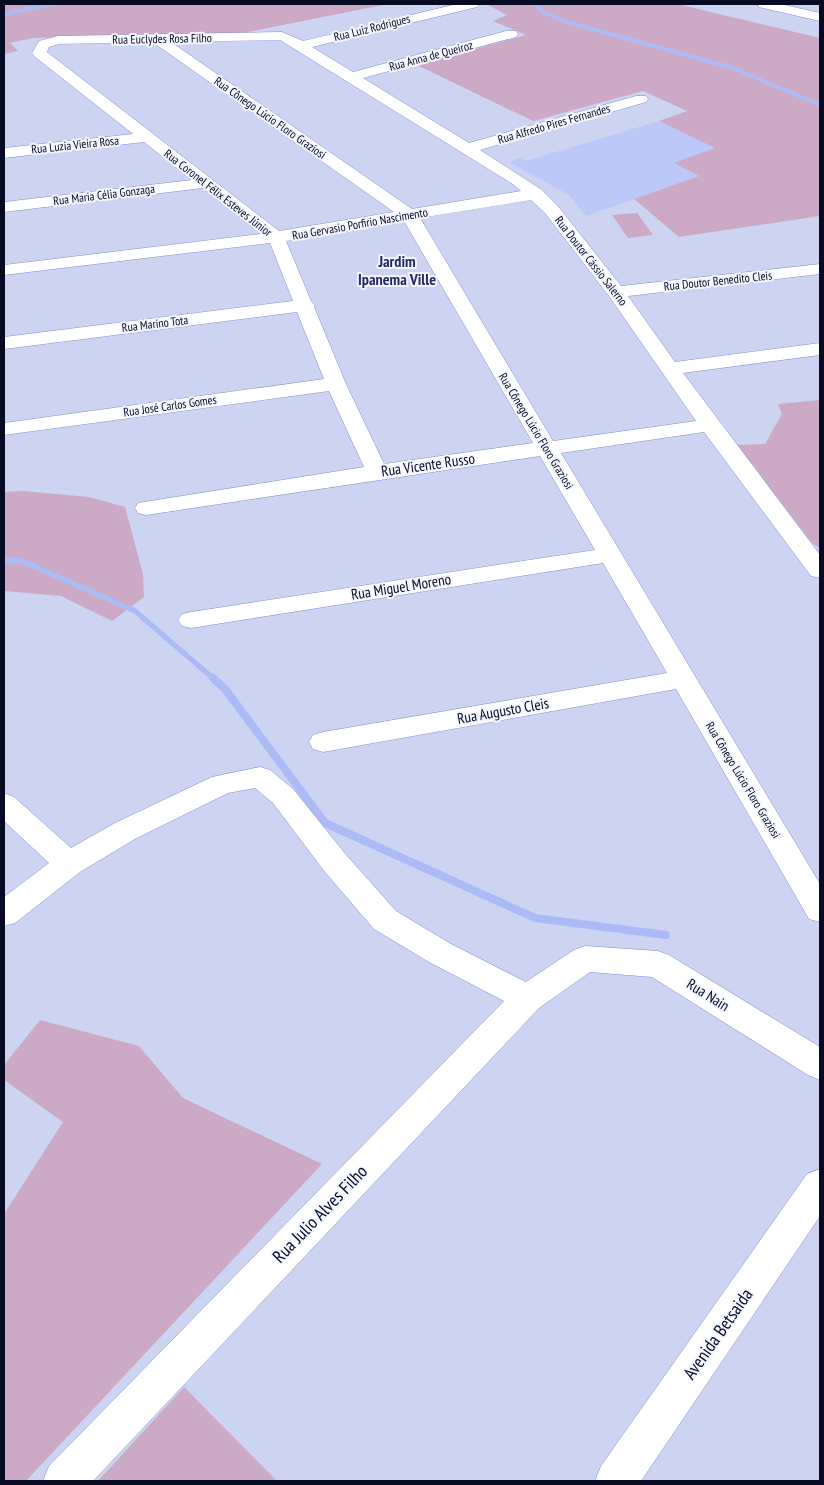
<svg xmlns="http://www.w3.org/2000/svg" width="824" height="1485" font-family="'PT Sans Narrow',sans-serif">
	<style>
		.built { fill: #bbc8f8 }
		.green { fill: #ccaac5 }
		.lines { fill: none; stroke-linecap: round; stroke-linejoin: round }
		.stream-far2 { stroke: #acbbf6; stroke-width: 4 }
		.stream-far1 { stroke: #acbbf6; stroke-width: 5.5 }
		.stream { stroke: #acbbf6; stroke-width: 8 }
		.minor-casing { stroke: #7e8ed3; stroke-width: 1 }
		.minor { fill: #fff; fill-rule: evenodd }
		.labels { text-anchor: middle; stroke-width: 4; stroke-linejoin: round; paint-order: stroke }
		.far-street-label { font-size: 12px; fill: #070a23; stroke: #f4f6fe }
		.street-label { font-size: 15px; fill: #070a23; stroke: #f4f6fe }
		.far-district-label { font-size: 16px; font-weight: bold; fill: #232b67; stroke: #f4f6fe }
		.near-street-label { font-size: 18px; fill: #070a23; stroke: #f4f6fe }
	</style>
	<rect width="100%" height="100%" fill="#ccd4f2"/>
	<path class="built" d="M659,121L716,148L675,163L700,176L586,216L569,195L509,162L520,158L526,161Z"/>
	<g class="green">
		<path d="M4,4H388L243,33L33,38L10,43L18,51L4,54Z"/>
		<path d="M486,4H677L820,38V216L679,237L634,199L699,176L674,163L715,148L659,121L687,111L643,91L533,121L417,65L526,35L493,21L507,15Z"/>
		<path d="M637,213L653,235L628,238L612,215Z"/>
		<path d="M820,400V548L812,543L737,445L765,444L782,414L778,404Z"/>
		<path d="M23,491L89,497L125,507L143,574L144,597L112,621L61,596L4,591V492Z"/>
		<path d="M40,1020L139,1046L183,1098L322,1164L26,1481H4V1214L63,1122L4,1080V1065Z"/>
		<path d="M184,1387L277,1481H98Z"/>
	</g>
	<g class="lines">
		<g class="stream-far2">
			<path d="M535,4L543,12L567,22L733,68L820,105"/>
			<path d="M4,14L54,4"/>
		</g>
		<path class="stream-far1" d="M4,560L22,561L135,611L214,679"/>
		<path class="stream" d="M213,678L225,689L325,823L535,918L666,935"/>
		<defs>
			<g id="minor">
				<path d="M457,4H479L477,7L312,47L353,72L506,31H516L518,34L516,37L363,78L469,143L636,96H646L648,99L646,102L480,150L542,190L557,205L621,286L820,264V274L628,296L675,362L820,343V355L683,373L820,555V578L811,576L704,432L561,453L820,884V922L809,919L676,689L323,752L313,749L309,742L313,735L323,732L667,673L603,563L191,628L182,626L178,620L182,614L191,612L595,550L540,456L146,515L138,513L135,508L138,503L364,467L329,391L4,435V423L324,379L297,312L4,349V337L293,301L270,243L4,275V265L261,234L203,188L4,212V202L192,180L144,142L4,158V148L133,134L34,56L32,53L39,41L58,36L282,32L303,41ZM280,40L513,184L521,191L412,209L171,42ZM154,42V43L394,212L279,231L47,52L49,47L59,44ZM531,200L545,213L609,296L696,421L553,441L420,218ZM404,221L533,443L384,464L346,384L314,307L315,305L311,301L286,241Z"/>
				<path d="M757,4H780L820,13V21L759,7Z"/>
				<path d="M260,767L270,770L293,789L347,856L396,911L451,944L526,982L574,950L585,946L658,951L669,955L820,1047V1080L808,1075L652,977L590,972L539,1008L93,1481H43L49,1466L504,1001L429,962L374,929L325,872L273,803L255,788L228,793L135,839L80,872L15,923L4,926V897L49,863L4,821V793L14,797L71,848L115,823L212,777Z"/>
				<path d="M820,1169V1216L641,1481H595L601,1466L807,1174Z"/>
			</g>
		</defs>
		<use href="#minor" class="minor-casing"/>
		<use href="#minor" class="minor"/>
	</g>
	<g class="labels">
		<g class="far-street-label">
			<text transform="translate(372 28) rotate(-14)" y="4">Rua Luiz Rodrigues</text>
			<text transform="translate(162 39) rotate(-1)" y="4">Rua Euclydes Rosa Filho</text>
			<text transform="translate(431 56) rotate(-15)" y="4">Rua Anna de Queiroz</text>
			<text transform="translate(270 118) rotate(35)" y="4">Rua Cônego Lúcio Floro Graziosi</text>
			<text transform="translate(554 124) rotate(-16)" y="4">Rua Alfredo Pires Fernandes</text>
			<text transform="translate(75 145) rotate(-6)" y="4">Rua Luzia Vieira Rosa</text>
			<text transform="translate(218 193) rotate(38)" y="4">Rua Coronel Félix Esteves Júnior</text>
			<text transform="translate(104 195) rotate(-7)" y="4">Rua Maria Célia Gonzaga</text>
			<text transform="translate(360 224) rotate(-10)" y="4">Rua Gervasio Porfirio Nascimento</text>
			<text transform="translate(591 261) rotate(52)" y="4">Rua Doutor Cássio Salerno</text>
			<text transform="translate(718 281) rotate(-6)" y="4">Rua Doutor Benedito Cleis</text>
			<text transform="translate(155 324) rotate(-7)" y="4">Rua Marino Tota</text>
			<text transform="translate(170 406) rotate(-8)" y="4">Rua José Carlos Gomes</text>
			<text transform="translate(536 431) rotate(59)" y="4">Rua Cônego Lúcio Floro Graziosi</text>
			<text transform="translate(743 780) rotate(59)" y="4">Rua Cônego Lúcio Floro Graziosi</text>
		</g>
		<g class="street-label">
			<text transform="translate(428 465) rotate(-8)" y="5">Rua Vicente Russo</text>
			<text transform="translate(401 587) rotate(-9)" y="5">Rua Miguel Moreno</text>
			<text transform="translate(503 711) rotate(-10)" y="5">Rua Augusto Cleis</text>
			<text transform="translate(708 995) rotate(32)" y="5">Rua Nain</text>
		</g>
		<g class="far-district-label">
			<text x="397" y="267">Jardim<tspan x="397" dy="18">Ipanema Ville</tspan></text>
		</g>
		<g class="near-street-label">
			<text transform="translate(320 1214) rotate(-46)" y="6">Rua Julio Alves Filho</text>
			<text transform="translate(718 1334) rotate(-55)" y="6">Avenida Betsaida</text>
		</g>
	</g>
	<rect width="824" height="1485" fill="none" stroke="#070a23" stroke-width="10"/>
</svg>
